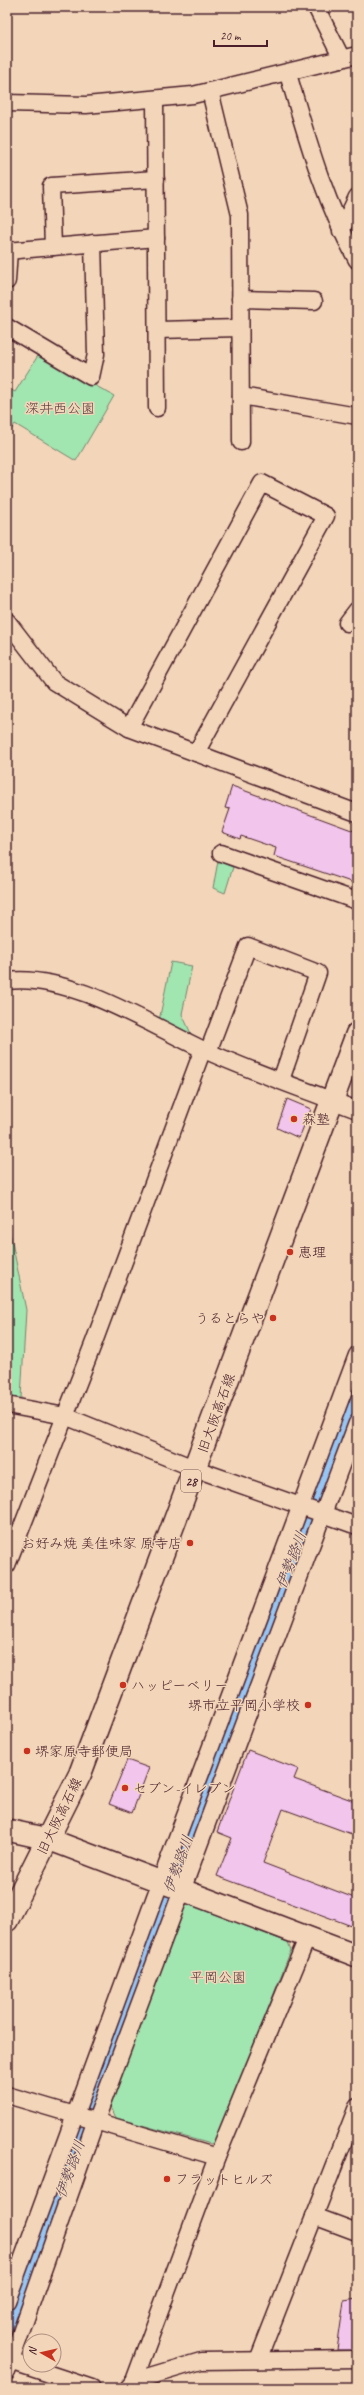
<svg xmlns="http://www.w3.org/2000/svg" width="364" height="2395" font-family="Caveat,'Klee One',sans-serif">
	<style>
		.green { fill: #a1e5b0; stroke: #76826e }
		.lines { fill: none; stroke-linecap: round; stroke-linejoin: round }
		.river { stroke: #98c6f3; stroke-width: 32 }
		.building { fill: #f1c5ec; stroke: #4a1f2b }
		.minor-casing { stroke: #4a1f2b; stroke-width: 19 }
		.tertiary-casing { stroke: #4a1f2b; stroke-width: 24 }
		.primary-casing { stroke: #4a1f2b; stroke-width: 25 }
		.minor { stroke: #f3d6b9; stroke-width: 16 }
		.tertiary { stroke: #f3d6b9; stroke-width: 21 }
		.primary { stroke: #f3d6b9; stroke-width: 22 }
		.poi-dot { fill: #c8321e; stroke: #f3d6b9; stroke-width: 1.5 }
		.labels { text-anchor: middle; stroke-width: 3; stroke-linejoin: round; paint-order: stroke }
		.shield { fill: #f3d6b9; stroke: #7d5656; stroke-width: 1 }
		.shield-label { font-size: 13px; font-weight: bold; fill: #4a1f2b }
		.park-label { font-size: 14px; fill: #573d3f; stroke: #f3d6b9 }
		.poi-label { font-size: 14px; fill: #4a1f2b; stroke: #f3d6b9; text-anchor: start }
		.street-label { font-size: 14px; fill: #4a1f2b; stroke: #f3d6b9 }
		.water-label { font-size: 15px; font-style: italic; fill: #5a4053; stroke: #f3d6b9 }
	</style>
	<rect width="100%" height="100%" fill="#f3d6b9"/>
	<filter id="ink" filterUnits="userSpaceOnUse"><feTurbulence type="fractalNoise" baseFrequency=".025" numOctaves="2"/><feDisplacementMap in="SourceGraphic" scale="8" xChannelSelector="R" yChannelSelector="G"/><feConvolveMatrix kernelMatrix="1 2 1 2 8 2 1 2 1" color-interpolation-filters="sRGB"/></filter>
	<g filter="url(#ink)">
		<g class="green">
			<path d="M39,354L114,396L76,461L15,424L7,436V388L15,392Z"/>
			<path d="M218,861L233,867L225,893L213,888Z"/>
			<path d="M171,962L192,966L182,1014L193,1038L159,1021Z"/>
			<path d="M7,1218L26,1310L21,1398L7,1399Z"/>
			<path d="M190,1905L288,1942L291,1950L217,2140L211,2144L116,2118L110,2105L182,1907Z"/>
		</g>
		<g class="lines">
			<path class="river" d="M7,2345L222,1740L357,1385"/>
		</g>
		<g class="building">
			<path d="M232,786L357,832V884L274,856L276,848L241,836L240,839L222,832L230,809L225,808Z"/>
			<path d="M287,1099L311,1109L299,1138L277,1128Z"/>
			<path d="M248,1750L298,1769L294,1779L357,1802V1836L283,1809L263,1863L357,1899V1928L217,1876L232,1838L217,1832Z"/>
			<path d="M127,1760L149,1768L132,1813L109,1804Z"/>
			<path d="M357,2299V2350H337L344,2301Z"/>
		</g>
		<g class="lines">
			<defs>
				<g id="minor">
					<path d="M316,7L342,59"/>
					<path d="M288,74C307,138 324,201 357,260"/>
					<path d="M210,91L240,215L241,442"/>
					<path d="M155,99L157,408"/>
					<path d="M7,103L86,105L193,95L357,55"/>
					<path d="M341,231L357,197"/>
					<path d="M53,247L51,186L156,179"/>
					<path d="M7,251L156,238"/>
					<path d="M7,281L9,250"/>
					<path d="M240,299L314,301"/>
					<path d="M7,327L91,377L96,354L93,243"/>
					<path d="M157,330L240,328"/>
					<path d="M241,396L357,416"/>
					<path d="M7,621L54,682L129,728L357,813"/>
					<path d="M347,623L357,610"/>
					<path d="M129,728L262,483L326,516L196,753"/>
					<path d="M221,853L357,901"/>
					<path d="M7,981C70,973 146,1023 202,1049C252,1072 306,1090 357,1110"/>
					<path d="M208,1052L248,946L318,973L281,1080"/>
					<path d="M7,1405L65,1416L196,1469L357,1526"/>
					<path d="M7,1565L94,1342L203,1049"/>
					<path d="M7,2095L217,2157"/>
					<path d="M314,2216L357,2232"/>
					<path d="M7,2301L160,1883L357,1355"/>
					<path d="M7,2360L92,2388"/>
					<path d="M258,2360L357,2107"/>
					<path d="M7,2372L96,2120L357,1423"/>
					<path d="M134,2381L201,2361L357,2359"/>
					<path d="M128,2388L134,2381L217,2157L307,1938"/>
				</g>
				<path id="tertiary" d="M7,1830L48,1839L357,1956"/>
				<path id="primary" d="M7,1920L80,1774L357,1034"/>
			</defs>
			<use href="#minor" class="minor-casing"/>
			<use href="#tertiary" class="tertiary-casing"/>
			<use href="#primary" class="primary-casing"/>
			<use href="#minor" class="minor"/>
			<use href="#tertiary" class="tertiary"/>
			<use href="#primary" class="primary"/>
		</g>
	</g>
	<g class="poi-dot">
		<circle cx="294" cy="1119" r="4"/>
		<circle cx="290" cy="1252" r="4"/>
		<circle cx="273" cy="1318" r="4"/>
		<circle cx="190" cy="1543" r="4"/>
		<circle cx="123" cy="1685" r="4"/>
		<circle cx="308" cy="1705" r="4"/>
		<circle cx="27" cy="1751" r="4"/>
		<circle cx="125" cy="1788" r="4"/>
		<circle cx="167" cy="2179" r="4"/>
	</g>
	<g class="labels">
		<rect class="shield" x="181" y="1470" width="20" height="22" rx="3"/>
		<g class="shield-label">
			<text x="191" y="1486">28</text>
		</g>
		<g class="park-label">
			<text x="60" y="413">深井西公園</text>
			<text x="218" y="1982">平岡公園</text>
		</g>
		<g class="poi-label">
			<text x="302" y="1124">森塾</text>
			<text x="298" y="1257">恵理</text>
			<text x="265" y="1323" text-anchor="end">うるとらや</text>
			<text x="182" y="1548" text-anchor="end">お好み焼 美佳味家 原寺店</text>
			<text x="131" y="1690">ハッピーベリー</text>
			<text x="300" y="1710" text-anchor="end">堺市立平岡小学校</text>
			<text x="35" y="1756">堺家原寺郵便局</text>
			<text x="133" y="1793">セブン-イレブン</text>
			<text x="175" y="2184">フラットヒルズ</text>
		</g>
		<g class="street-label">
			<text transform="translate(216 1413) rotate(-70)" y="5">旧大阪高石線</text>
			<text transform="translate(59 1816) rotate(-64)" y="5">旧大阪高石線</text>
		</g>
		<g class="water-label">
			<text transform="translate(291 1560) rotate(-69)" y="5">伊勢路川</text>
			<text transform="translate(178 1864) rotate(-70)" y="5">伊勢路川</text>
			<text transform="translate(70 2169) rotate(-70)" y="5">伊勢路川</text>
		</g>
	</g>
	<rect width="364" height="2395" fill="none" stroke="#f3d6b9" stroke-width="24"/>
	<rect x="12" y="12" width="340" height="2371" fill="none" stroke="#4a1f2b" stroke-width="1.5" filter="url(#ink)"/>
	<g transform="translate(42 2353) rotate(278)"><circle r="19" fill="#f3d6b9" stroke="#af8d80"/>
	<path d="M0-3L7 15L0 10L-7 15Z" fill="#c8321e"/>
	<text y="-6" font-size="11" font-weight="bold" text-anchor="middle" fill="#4a1f2b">N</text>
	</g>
	<path d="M214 40v6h53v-6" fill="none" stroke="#4a1f2b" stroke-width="2"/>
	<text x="220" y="40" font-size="12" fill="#4a1f2b" stroke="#f3d6b9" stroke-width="3" paint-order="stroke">20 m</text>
</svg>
